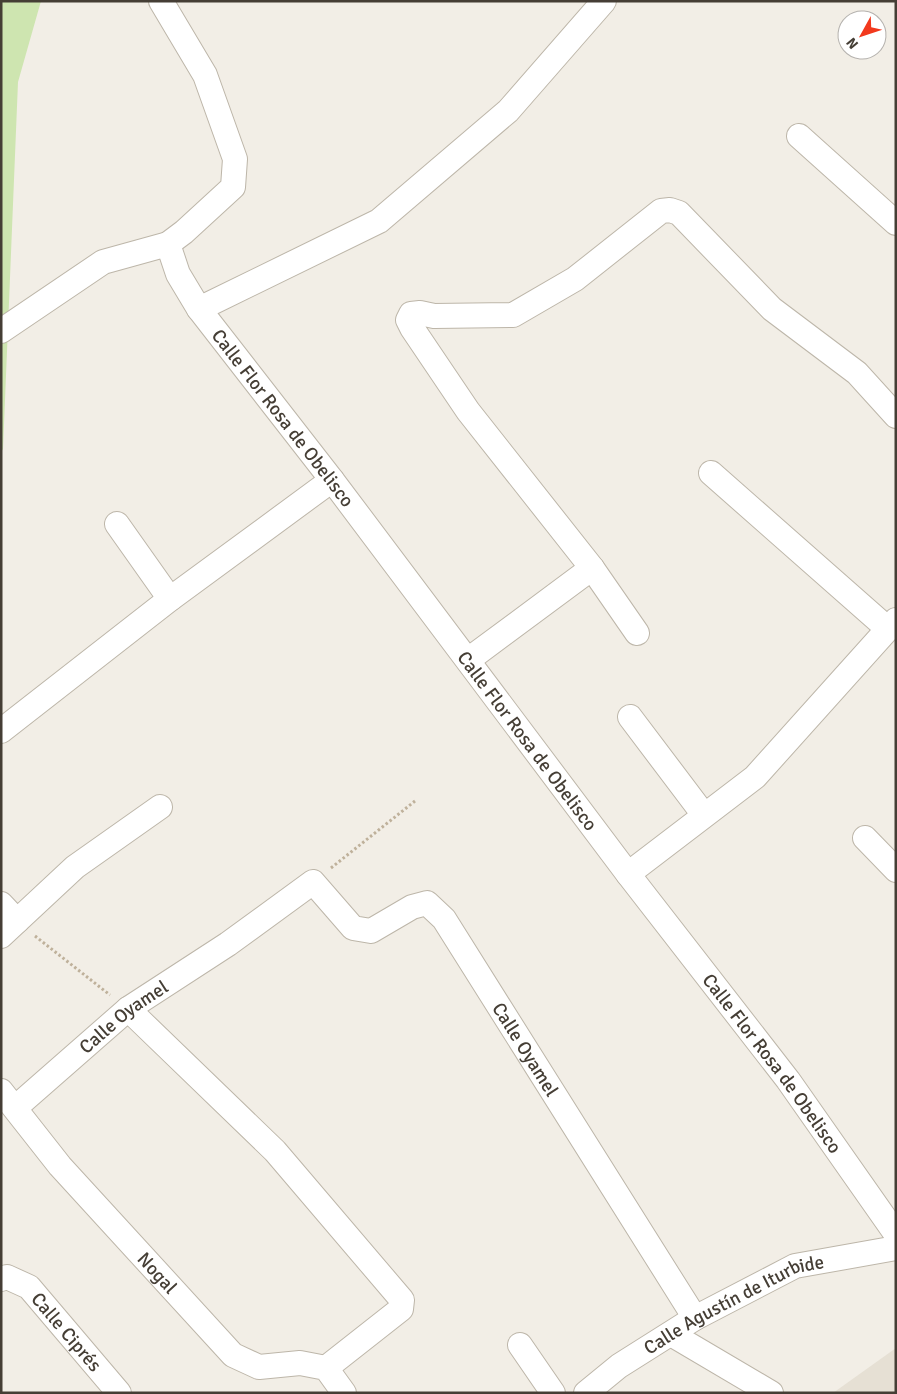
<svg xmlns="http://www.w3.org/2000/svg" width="897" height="1394" font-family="Signika,sans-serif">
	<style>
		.residential { fill: #e6e0d4 }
		.green { fill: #cee5b0 }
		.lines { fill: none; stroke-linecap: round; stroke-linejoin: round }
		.minor-casing { stroke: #bdb6a9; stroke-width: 26 }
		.path { stroke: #bfb19b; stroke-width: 3; stroke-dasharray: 2.5 2.5; stroke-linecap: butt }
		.minor { stroke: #fff; stroke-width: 24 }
		.labels { text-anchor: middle; stroke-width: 5; stroke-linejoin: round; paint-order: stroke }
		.street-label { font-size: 19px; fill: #453e35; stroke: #fff }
	</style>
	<rect width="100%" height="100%" fill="#f2eee6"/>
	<path class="residential" d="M896,1348V1393H833Z"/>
	<path class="green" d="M1,1H41L18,82L3,449L1,452Z"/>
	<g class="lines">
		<defs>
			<g id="minor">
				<path d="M799,136L896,223"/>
				<path id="s1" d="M168,244L178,274L199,309L332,480L628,874L788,1080L896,1234"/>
				<path d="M199,309L379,221L508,111L604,1"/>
				<path d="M1,331L103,262L168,244L184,232L233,187L235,159L205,75L161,1"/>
				<path d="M711,473L888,629"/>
				<path d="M117,524L170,599"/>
				<path d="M637,633L592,568L468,411L412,328L408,320L411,314L420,313L434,316L513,315L575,279L661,211L670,210L679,213L772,309L857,373L896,416"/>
				<path d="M468,660L592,568"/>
				<path d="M630,717L704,815"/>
				<path d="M1,731L170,599L332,480"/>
				<path d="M865,838L896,870"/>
				<path d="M628,874L755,777L896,620"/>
				<path d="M1,904L17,921"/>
				<path d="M1,936L75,867L160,807"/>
				<path d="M128,1009L275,1151L402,1300L401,1309L326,1368"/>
				<path id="s2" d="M1,1091L60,1166L233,1355L259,1367L300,1363L326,1368L344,1393"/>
				<path id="s3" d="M15,1108L128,1009L228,944L313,882L353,928L371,931L412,907L427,903L444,919L695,1318"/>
				<path id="s4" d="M1,1279L7,1277L29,1287L119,1393"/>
				<path d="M671,1334L771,1393"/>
				<path d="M520,1345L553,1393"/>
				<path id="s5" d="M586,1393L619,1366L695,1318L795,1266L896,1248"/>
			</g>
		</defs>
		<use href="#minor" class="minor-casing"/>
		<g class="path">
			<path d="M331,868L415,801"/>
			<path d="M35,936L110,995"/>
		</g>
		<use href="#minor" class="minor"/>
	</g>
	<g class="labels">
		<g class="street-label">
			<text dy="7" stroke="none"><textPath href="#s1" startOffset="210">Calle Flor Rosa de Obelisco</textPath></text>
			<text dy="7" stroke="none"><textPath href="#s1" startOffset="615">Calle Flor Rosa de Obelisco</textPath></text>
			<text dy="7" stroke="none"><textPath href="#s3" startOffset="142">Calle Oyamel</textPath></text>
			<text dy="7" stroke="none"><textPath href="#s3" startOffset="694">Calle Oyamel</textPath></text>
			<text dy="7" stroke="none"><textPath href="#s1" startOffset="1020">Calle Flor Rosa de Obelisco</textPath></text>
			<text dy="7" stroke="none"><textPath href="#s2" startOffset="240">Nogal</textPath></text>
			<text dy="7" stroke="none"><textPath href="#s5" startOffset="174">Calle Agustín de Iturbide</textPath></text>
			<text dy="7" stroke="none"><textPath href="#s4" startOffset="89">Calle Ciprés</textPath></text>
		</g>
	</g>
	<rect width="897" height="1394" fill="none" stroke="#453e35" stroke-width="5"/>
	<g transform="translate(862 35) rotate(230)"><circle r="24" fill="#ffffff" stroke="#b5b2ae"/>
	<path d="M0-4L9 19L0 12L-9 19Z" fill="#f2391d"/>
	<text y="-8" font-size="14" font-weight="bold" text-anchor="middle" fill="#453e35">N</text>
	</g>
</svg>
